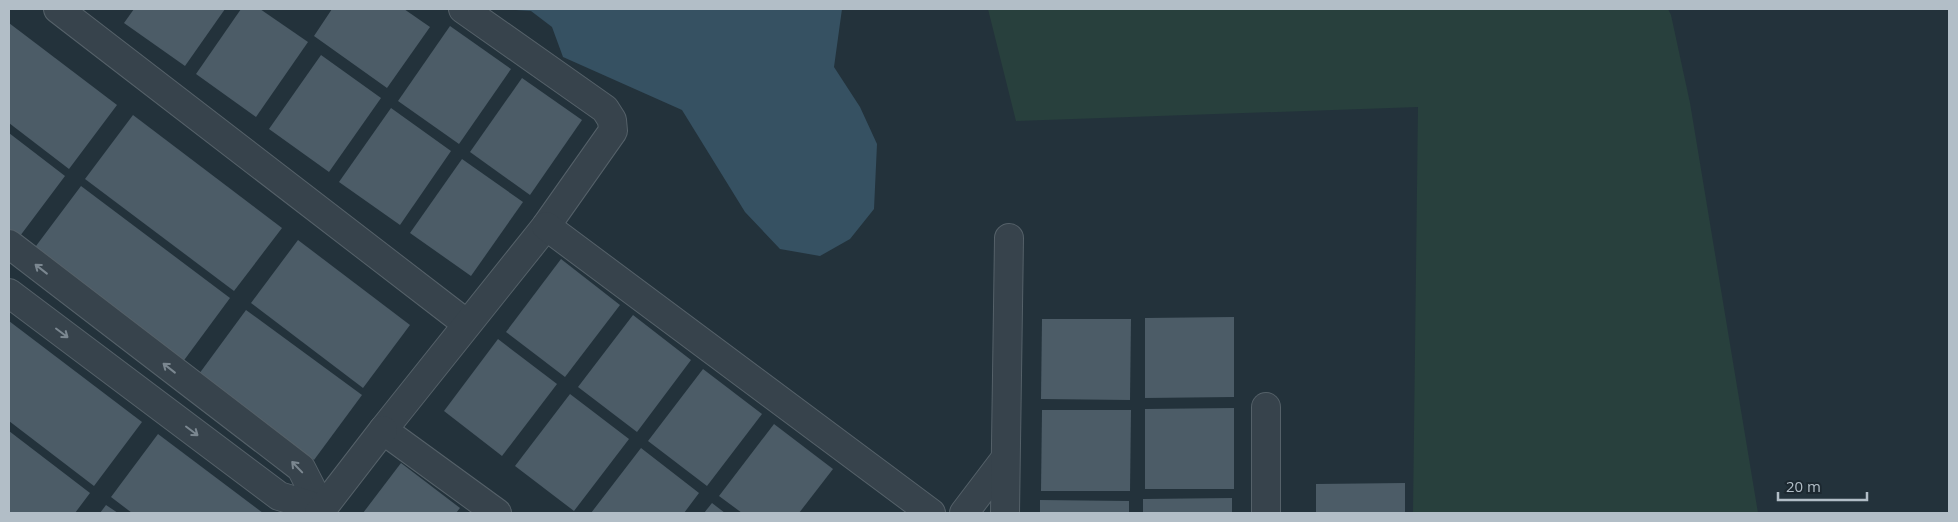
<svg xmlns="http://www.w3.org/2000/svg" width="1958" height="522" font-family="'Open Sans',sans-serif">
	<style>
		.green { fill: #28403d }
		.water { fill: #365162 }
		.building { fill: #4c5c67 }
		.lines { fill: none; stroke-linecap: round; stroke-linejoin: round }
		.minor-casing { stroke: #556169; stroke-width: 30 }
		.minor { stroke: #37434c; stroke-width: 28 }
		.oneway { stroke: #7b8790 }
	</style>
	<rect width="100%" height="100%" fill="#23323b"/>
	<path class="green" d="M988,9H1668L1671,15L1690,103L1758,513H1413L1418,107L1016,121Z"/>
	<path class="water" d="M499,9H842L834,67L860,107L877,144L874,209L850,239L820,256L780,249L745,212L682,110L563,57L552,27L531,11Z"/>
	<g class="building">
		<path d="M134,9H225L185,66L124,23Z"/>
		<path d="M241,9H260L308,42L256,117L196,74Z"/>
		<path d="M332,9H404L430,27L387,88L314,36Z"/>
		<path d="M9,23L117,105L69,169L9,123Z"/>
		<path d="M450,26L511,69L459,144L398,101Z"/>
		<path d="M321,55L381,98L329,172L269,129Z"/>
		<path d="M522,78L582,120L530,195L470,152Z"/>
		<path d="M391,108L451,151L400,225L339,182Z"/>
		<path d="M133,115L282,228L234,291L85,179Z"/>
		<path d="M9,133L65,176L17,240L9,233Z"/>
		<path d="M462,159L523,202L471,276L410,233Z"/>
		<path d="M81,186L230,298L182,363L33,250Z"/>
		<path d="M298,240L410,325L363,388L251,303Z"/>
		<path d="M561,259L620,305L565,377L506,332Z"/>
		<path d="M246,310L362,395L314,460L199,374Z"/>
		<path d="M633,315L691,360L637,432L578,387Z"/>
		<path d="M1234,317V397L1145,398V318Z"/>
		<path d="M1042,319H1131L1130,400L1041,399Z"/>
		<path d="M9,321L142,422L94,486L9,421Z"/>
		<path d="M498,339L557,384L502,456L444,411Z"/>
		<path d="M703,369L762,414L707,486L648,441Z"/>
		<path d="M570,394L629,439L574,511L515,466Z"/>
		<path d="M1234,408V489H1145V409Z"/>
		<path d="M1042,410H1131L1130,491H1041Z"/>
		<path d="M774,424L833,469L799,513H742L719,496Z"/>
		<path d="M9,431L90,493L75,513H9Z"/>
		<path d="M158,434L263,513H132L111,497Z"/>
		<path d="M641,448L699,493L684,513H591Z"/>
		<path d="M401,463L460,508L456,513H363Z"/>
		<path d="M1405,483V513H1316V484Z"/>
		<path d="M1232,498V513H1143V499Z"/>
		<path d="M1040,500L1129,501V513H1040Z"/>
		<path d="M712,503L725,513H704Z"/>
		<path d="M106,505L118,513H100Z"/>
	</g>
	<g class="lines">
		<defs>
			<g id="minor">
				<path d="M58,9L467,324"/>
				<path d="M463,9L605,109L612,120L613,131L546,226L383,430L497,513"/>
				<path d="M546,226L931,513"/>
				<path d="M9,244L301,468L322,509"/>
				<path d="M9,293L279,496L322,509"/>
				<path d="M1266,407V513"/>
				<path d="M319,513L383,430"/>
				<path d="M964,513L1005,459"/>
				<path d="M1005,513L1009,238"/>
			</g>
		</defs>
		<use href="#minor" class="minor-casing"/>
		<use href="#minor" class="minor"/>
	</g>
	<defs><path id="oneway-shaft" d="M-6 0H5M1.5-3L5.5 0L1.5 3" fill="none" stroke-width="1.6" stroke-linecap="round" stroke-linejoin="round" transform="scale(1.25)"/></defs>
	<g class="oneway">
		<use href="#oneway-shaft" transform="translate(41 269) rotate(-142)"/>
		<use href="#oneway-shaft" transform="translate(62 333) rotate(37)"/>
		<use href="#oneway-shaft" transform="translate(169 368) rotate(-142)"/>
		<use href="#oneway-shaft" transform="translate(192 431) rotate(37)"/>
		<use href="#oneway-shaft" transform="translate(297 467) rotate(-134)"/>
	</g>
	<rect width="1958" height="522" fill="none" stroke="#b2bec7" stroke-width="20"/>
	<path d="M1778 492v8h89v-8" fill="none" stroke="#b2bec7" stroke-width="2.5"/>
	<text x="1786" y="492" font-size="15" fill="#b2bec7" stroke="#1c2830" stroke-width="4" paint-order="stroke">20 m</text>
</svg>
